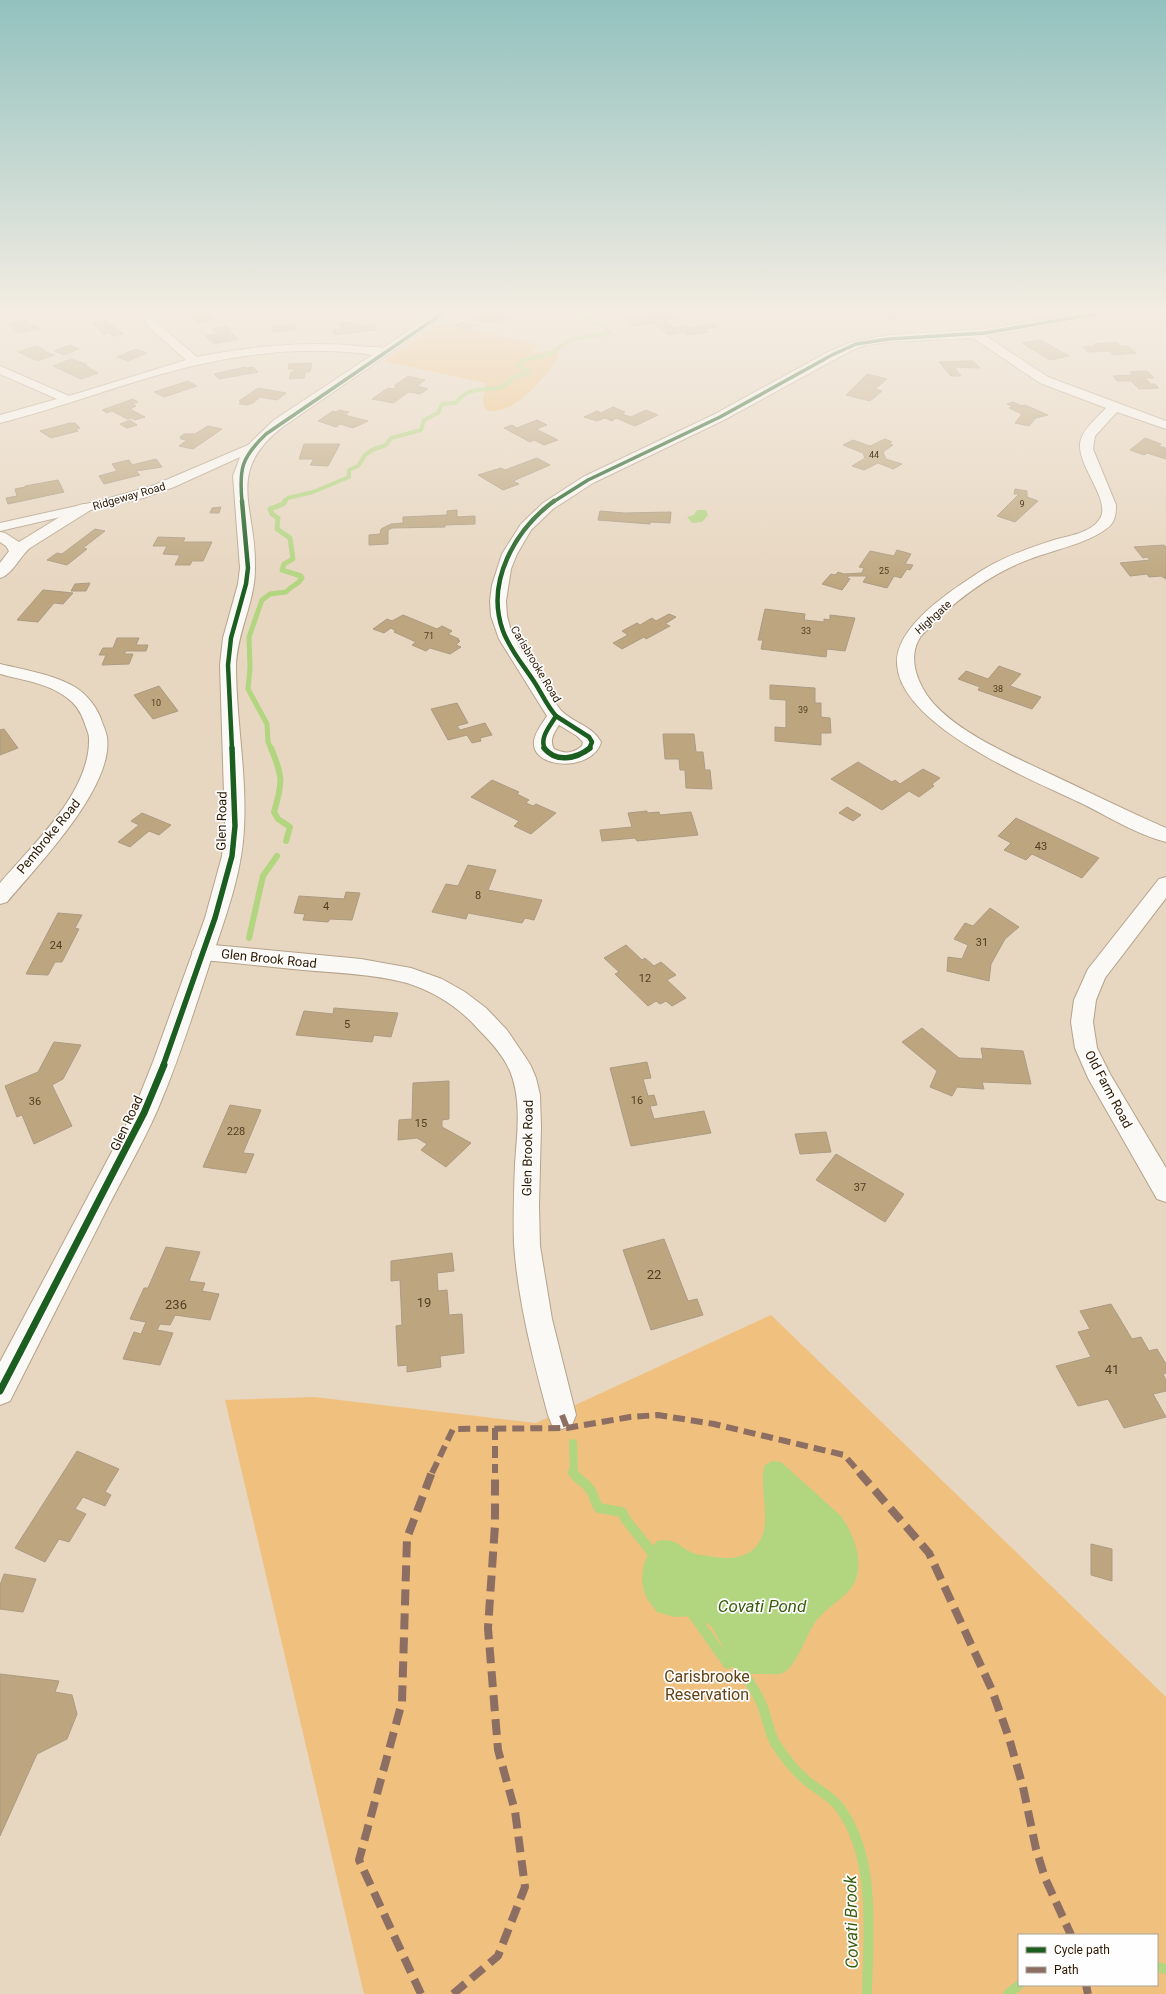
<svg xmlns="http://www.w3.org/2000/svg" width="1166" height="1994" font-family="Roboto,sans-serif">
	<style>
		.green { fill: #f0c07f; fill-rule: evenodd }
		.water { fill: #b2d580 }
		.lines { fill: none; stroke-linecap: round; stroke-linejoin: round }
		.stream-far4 { stroke: #b2d580; stroke-width: 4 }
		.stream-far3 { stroke: #b2d580; stroke-width: 5 }
		.stream-far2 { stroke: #b2d580; stroke-width: 6 }
		.stream-far1 { stroke: #b2d580; stroke-width: 8 }
		.stream { stroke: #b2d580; stroke-width: 10 }
		.building { fill: #bda67f; stroke: #ac9b83 }
		.minor-casing { stroke: #b5a38c; stroke-width: 2 }
		.tertiary-casing { stroke: #b5a38c; stroke-width: 2 }
		.minor { fill: #fbf9f6; fill-rule: evenodd }
		.tertiary { fill: #fbf9f6; fill-rule: evenodd }
		.quiet-far1 { stroke: #8d6e63; stroke-width: 6; stroke-dasharray: 12 6; stroke-linecap: butt }
		.quiet { stroke: #8d6e63; stroke-width: 8; stroke-dasharray: 16 8; stroke-linecap: butt }
		.cycleway-far3-casing { stroke: #fefefe; stroke-width: 5 }
		.cycleway-far2-casing { stroke: #fefefe; stroke-width: 6 }
		.cycleway-far1-casing { stroke: #fefefe; stroke-width: 8 }
		.cycleway-casing { stroke: #fefefe; stroke-width: 10 }
		.cycleway-far3 { stroke: #1b5e20; stroke-width: 3.5 }
		.cycleway-far2 { stroke: #1b5e20; stroke-width: 4.5 }
		.cycleway-far1 { stroke: #1b5e20; stroke-width: 5.5 }
		.cycleway { stroke: #1b5e20; stroke-width: 7 }
		.labels { text-anchor: middle; stroke-width: 3.5; stroke-linejoin: round; paint-order: stroke }
		.far-number-label { font-size: 9px; fill: #503c20 }
		.far-street-label { font-size: 11px; fill: #2c1800; stroke: #fefefe }
		.number-label { font-size: 11px; fill: #503c20 }
		.street-label { font-size: 13px; fill: #2c1800; stroke: #fefefe }
		.near-number-label { font-size: 13px; fill: #503c20 }
		.near-park-label { font-size: 16px; fill: #624114; stroke: #fefefe }
		.near-water-label { font-size: 17px; font-style: italic; fill: #395c0b; stroke: #fefefe }
	</style>
	<rect width="100%" height="100%" fill="#e7d6c0"/>
	<g class="green">
		<path d="M439,324L539,344L530,355L546,351H556L559,356C546,377 517,413 489,411C477,404 486,393 485,383L384,361Z"/>
		<path d="M771,1315L1166,1697V1994H364L225,1400L314,1397L536,1423ZM1019,1935H1157V1985H1019Z"/>
	</g>
	<g class="water">
		<path d="M697,510H706L708,515L702,522L692,523L687,517L694,515Z"/>
		<path d="M772,1461L781,1462L841,1516C856,1538 869,1572 846,1594C836,1603 825,1610 817,1620C805,1634 797,1670 780,1674C775,1675 769,1674 765,1674C745,1674 744,1675 728,1664L723,1647L711,1626L694,1616L675,1617L657,1612C653,1606 645,1598 644,1591C639,1572 645,1555 657,1541C679,1538 676,1546 693,1553C698,1555 704,1555 708,1556C732,1561 758,1558 764,1530C768,1509 760,1487 764,1466Z"/>
	</g>
	<g class="lines">
		<path class="stream-far4" d="M284,502L288,498L313,492L349,477V470L358,466L365,455L372,450L386,445L391,438L421,430L424,420L438,413L442,404L456,403C469,385 483,392 501,387C507,385 509,381 513,378C517,375 524,374 528,373V371L518,366L524,360L548,355L570,340L610,333L604,327L588,321L576,309"/>
		<path class="stream-far3" d="M271,749L268,742L267,724L248,689L250,668L249,637L262,600L270,594L286,592C291,586 298,585 302,578L301,576L282,570L284,564L293,559L290,538L277,529L278,518L272,514L270,509L283,504L285,501"/>
		<g class="stream-far2">
			<path d="M271,748C283,777 283,782 274,812L278,819L290,827L286,841"/>
			<path d="M249,938L263,876L277,856"/>
		</g>
		<path class="stream-far1" d="M573,1443L574,1473"/>
		<g class="stream">
			<path d="M573,1472C577,1480 584,1481 589,1488C594,1493 594,1502 599,1508L622,1512L626,1520L655,1556"/>
			<path d="M689,1609L728,1664"/>
			<path d="M744,1674C750,1683 757,1693 761,1703C767,1715 768,1731 775,1743C784,1757 795,1771 808,1782C820,1791 831,1796 840,1808C877,1859 868,1935 867,1994"/>
			<path d="M1157,1967L1166,1969"/>
			<path d="M1008,1994L1019,1985"/>
		</g>
	</g>
	<g class="building">
		<path d="M204,309L209,311L217,309L220,312L209,314L214,320L197,323L190,315L196,314L192,310Z"/>
		<path d="M485,309L502,312L496,317L508,319L502,323L471,320Z"/>
		<path d="M871,309H922L926,313L896,317L898,319L891,320L889,317L877,318Z"/>
		<path d="M664,315H671L675,319L665,320L673,328L688,325L691,328L712,323L717,327L706,329L709,332L687,335L684,332L668,335L654,323L632,326L626,320Z"/>
		<path d="M26,319L32,326L36,325L40,329L18,333L8,323Z"/>
		<path d="M106,320L111,325L114,324L123,334L112,336L110,333L103,334L93,323Z"/>
		<path d="M351,322L352,324H359L360,326L374,325L376,330L335,335L333,330L342,329L339,323Z"/>
		<path d="M461,322L474,325L468,329L454,326Z"/>
		<path d="M295,325V330L273,332V326Z"/>
		<path d="M228,326L232,330H228L238,339L214,344L205,336L217,333L212,329Z"/>
		<path d="M1041,340L1069,356L1050,360L1022,343Z"/>
		<path d="M1117,342L1121,346H1128L1136,353L1113,355L1110,351L1088,352L1083,347L1097,346L1094,344Z"/>
		<path d="M70,345L79,349L64,355L54,351Z"/>
		<path d="M36,346L44,349L42,350L54,355L38,361L18,352Z"/>
		<path d="M136,349L147,353L128,361L117,357Z"/>
		<path d="M71,359L86,364V366L98,373L81,379L53,366Z"/>
		<path d="M961,361H973L980,368L954,367L961,376H951L939,362Z"/>
		<path d="M312,363L310,372H306L304,378L289,379L291,372L294,371L295,369H288L289,364Z"/>
		<path d="M245,367L247,368L253,367L258,372L219,379L214,374Z"/>
		<path d="M1147,371L1154,378H1145L1151,384H1155L1159,388L1139,389L1131,381H1117L1113,376L1133,375L1130,372Z"/>
		<path d="M867,374L887,379L875,389L882,391L870,401L846,395Z"/>
		<path d="M408,376L425,380L417,386L428,389L420,394L409,392L393,403L372,399L388,388L393,389L397,386H394Z"/>
		<path d="M188,381L197,386L164,397L154,392Z"/>
		<path d="M258,388L286,393L277,400L260,397L253,403L247,405L239,404L242,402L239,401Z"/>
		<path d="M133,399L138,402L132,404L136,406L130,409L145,417L135,420L131,418L127,419L112,411L107,413L102,410Z"/>
		<path d="M1013,402L1022,406L1025,405L1048,415L1036,418L1029,426L1015,423L1022,414L1009,408L1014,407L1007,404Z"/>
		<path d="M613,407L625,412L622,414L631,417L646,410L658,415L635,426L616,418L612,421L605,418L597,421L584,417L597,411L601,413Z"/>
		<path d="M339,410L349,412L345,415L368,421L353,428L340,424L336,427L318,421L333,411L336,412Z"/>
		<path d="M130,420L137,425L127,428L120,424Z"/>
		<path d="M537,420L547,425L536,429L558,440L544,445L534,440L530,442L504,428L512,425L517,428Z"/>
		<path d="M70,423H75L80,428L76,429L78,431L51,438L40,431Z"/>
		<path d="M208,426L222,429L193,449L179,446L187,440L181,439L180,437L184,434H195Z"/>
		<path d="M1145,438L1161,444L1158,446L1166,448V459L1147,453L1144,455L1130,450Z"/>
		<path d="M885,439L892,442L889,444L893,445L883,452L886,459L902,464L893,469L878,463L864,470L852,466L865,458L863,453L843,445L853,440L870,446Z"/>
		<path d="M304,444H340L328,466L310,465L314,459H299Z"/>
		<path d="M537,458L550,465L513,481L519,484L503,490L478,475L501,468L505,470Z"/>
		<path d="M156,459L162,467L136,471L140,475L104,484L99,476L117,471L112,464L129,460L132,465Z"/>
		<path d="M58,480L64,492L8,504L6,498L17,496L15,489L25,487V486Z"/>
		<path d="M1015,489L1027,491V497L1038,501L1015,522L997,516L1019,494H1014Z"/>
		<path d="M221,507L219,513H210L212,508Z"/>
		<path d="M457,510V517L475,516V524L445,525V527L392,528L388,530V544L369,545V535L380,534L381,529L391,524L403,523V517L447,515V511Z"/>
		<path d="M600,511L624,513L671,512L670,523L650,522V524L598,520Z"/>
		<path d="M95,529L105,531L83,548L87,549L67,565L47,560L57,553L62,554Z"/>
		<path d="M158,537L185,538L183,542H212L203,561H192L190,565H175L180,555L163,554L167,546H153Z"/>
		<path d="M1164,545L1166,547V579L1161,576L1149,577L1147,574L1130,576L1120,563L1150,560L1147,557L1143,558L1134,547Z"/>
		<path d="M897,550L911,554L905,564L913,565L910,570L907,569L901,578L894,576L887,588L863,582L867,576H849L847,578L850,579L842,590L822,584L831,574L835,575L838,572L844,574L862,573L864,568L859,567L870,551L894,556Z"/>
		<path d="M90,583L86,591H71L75,584Z"/>
		<path d="M43,590L73,593L63,604L54,603L38,622L17,620Z"/>
		<path d="M765,609L805,614L804,620L824,622V619L830,620V615L855,618L845,651L827,649L826,657L761,649L763,640H758Z"/>
		<path d="M669,614L676,617L665,624L670,626L646,639L644,637L622,649L613,643L628,635L622,631L637,623L640,625L652,618L656,621Z"/>
		<path d="M403,615L437,629L442,626L452,631L448,634L459,639L457,640L460,641L456,645L461,647L450,654L430,648L426,651L412,645L416,642L394,632L396,631L391,628L384,633L373,629L387,619L392,621Z"/>
		<path d="M117,638H139L136,645H148L146,651H126L124,654H133L129,664L102,665L106,655H99L103,648H113Z"/>
		<path d="M999,666L1021,674L1010,686L1041,697L1032,709L978,690L980,687L958,679L966,671L988,679Z"/>
		<path d="M770,685L815,688V703H821V717L830,718L831,733H821V745L775,741V727L786,728V700L770,699Z"/>
		<path d="M159,686L178,711L153,719L134,695Z"/>
		<path d="M457,703L468,723L457,726L460,730L485,723L492,735L480,738L481,741L472,743L467,735L448,740L431,709Z"/>
		<path d="M4,729L18,748L0,755V730Z"/>
		<path d="M663,734H694L696,752H703L705,770H710L712,789L686,788L685,770H680L679,759H665Z"/>
		<path d="M858,762L892,782L895,780L900,784L923,769L940,778L932,784L934,786L919,797L909,791L882,810L831,779Z"/>
		<path d="M492,780L519,792L517,794L529,800L526,803L533,806L536,804L556,813L531,834L514,826L519,821L471,797Z"/>
		<path d="M847,807L861,815L853,821L839,813Z"/>
		<path d="M647,811V813L659,812L660,815L691,812L698,835L637,841L635,838L602,841L600,830L632,827L628,813Z"/>
		<path d="M142,813L171,825L159,835L149,831L130,847L118,842L139,825L131,821Z"/>
		<path d="M1016,818L1099,858L1082,878L1032,854L1026,860L1004,850L1011,843L998,836Z"/>
		<path d="M468,865L496,870L488,890L542,900L534,920L525,918L522,923L468,913L466,919L432,912L446,884L458,886Z"/>
		<path d="M346,892L360,893L352,920L330,919L328,922L303,920L305,914L294,913L299,896L344,899Z"/>
		<path d="M990,908L1019,927L1005,939L991,964L989,981L947,971L948,957L962,959L968,945L954,939L965,923L973,926Z"/>
		<path d="M58,913L82,915L75,928L79,929L62,962H55L48,975L26,974Z"/>
		<path d="M626,945L642,960L645,958L654,966L661,962L676,975L667,980L686,998L672,1006L666,1001L660,1004L656,1001L648,1006L615,974L619,972L604,958Z"/>
		<path d="M334,1008L398,1013L391,1037L374,1035L372,1042L296,1035L304,1011L333,1014Z"/>
		<path d="M922,1028L959,1058L983,1059L981,1048L1023,1051L1031,1084L982,1082L984,1089L957,1087L952,1096L930,1087L937,1071L902,1042Z"/>
		<path d="M54,1042L81,1045L63,1079L52,1085L72,1126L34,1144L22,1115L17,1117L5,1086L38,1072Z"/>
		<path d="M647,1062L651,1078L643,1079L648,1096L654,1095L657,1105L650,1106L654,1119L704,1111L711,1133L631,1146L610,1068Z"/>
		<path d="M449,1081V1119L442,1120V1127L471,1143L446,1167L421,1150L427,1144L417,1138L398,1140L399,1120L412,1119L413,1083Z"/>
		<path d="M230,1105L261,1110L243,1153L254,1154L246,1173L203,1167Z"/>
		<path d="M826,1132L831,1152L800,1154L795,1134Z"/>
		<path d="M836,1154L904,1194L885,1222L816,1180Z"/>
		<path d="M664,1239L688,1301L697,1299L703,1315L651,1330L623,1250Z"/>
		<path d="M166,1247L200,1252L189,1281L205,1283L202,1291L219,1294L210,1320L175,1315L170,1325L160,1324L157,1330L173,1333L160,1365L123,1359L134,1332L141,1334L146,1322L130,1319L144,1288H148Z"/>
		<path d="M452,1253L454,1271L437,1273L438,1291L447,1290L449,1315L462,1314L464,1353L440,1356L441,1367L407,1372V1365L398,1366L396,1326L402,1325L400,1280L391,1281V1261Z"/>
		<path d="M1111,1304L1132,1339L1141,1337L1149,1351L1157,1349L1166,1364V1373L1163,1374L1166,1380V1391L1153,1394L1166,1417L1124,1428L1108,1399L1078,1406L1056,1366L1091,1357L1078,1332L1090,1329L1080,1311Z"/>
		<path d="M77,1451L119,1469L105,1492L111,1495L105,1506L83,1497L75,1509L86,1514L69,1542L59,1539L45,1562L15,1548Z"/>
		<path d="M1091,1544L1112,1549V1581L1091,1575Z"/>
		<path d="M4,1574L36,1579L23,1612L0,1609V1585Z"/>
		<path d="M0,1674L59,1681L55,1692L72,1695L77,1714L67,1739L37,1754L0,1836Z"/>
	</g>
	<g class="lines">
		<defs>
			<g id="minor">
				<path d="M136,309H147L157,323L197,357C253,346 310,340 367,347C373,347 386,346 390,352C385,359 366,353 358,353C326,350 293,350 261,354C171,363 87,401 0,423V415L57,399L0,374V366L69,396L186,360L149,327Z"/>
				<path d="M1106,309H1129L1124,312L986,336L1048,377L1166,421V429L1117,412L1095,436L1093,449L1116,505C1116,515 1115,523 1106,529C1086,544 1053,550 1030,559C989,574 950,604 921,636C906,658 918,685 933,703C960,733 1008,754 1044,771C1085,790 1125,810 1166,828V842C1138,835 1107,816 1081,803C1032,780 900,726 897,664C895,626 952,590 981,571C1003,557 1029,548 1054,540C1068,536 1090,533 1099,520C1114,501 1073,463 1081,439C1085,427 1098,417 1106,408L1040,383L973,338L889,342L866,345L852,350L724,420L593,483L553,509L531,530L517,554L511,569L506,601L507,616L511,631L519,647L559,708C571,723 591,724 601,742C593,772 531,770 534,741C535,732 542,724 547,716L499,639L491,616L490,601L492,585L502,554L521,524L543,503L583,477L715,414L828,352L852,342L889,335L985,329ZM559,725L577,736L583,742L582,746C572,754 565,754 554,749C549,740 554,733 559,725Z"/>
				<path d="M84,504L89,505L91,508L89,511L30,548C20,556 12,575 0,578V563L9,551L6,546L0,542V532L5,533L19,542L79,505Z"/>
				<path d="M0,664C25,670 52,674 75,687C88,695 98,709 102,722C104,727 106,732 107,737C114,787 38,865 7,902L0,904V883C32,845 91,792 89,738C89,733 86,728 85,724C81,712 76,704 66,697C47,683 22,680 0,674Z"/>
				<path d="M1166,877V898L1105,978L1096,1000L1093,1022L1097,1048L1110,1074L1166,1168V1202L1157,1199L1088,1078L1075,1048L1071,1022L1074,1000L1088,969L1159,879Z"/>
				<path d="M203,944L361,959L411,968L442,979L465,992L486,1008L507,1030L530,1064L536,1078L540,1095L541,1127L539,1206L540,1246L552,1319L576,1415L572,1425L562,1429L552,1425L548,1415C533,1359 518,1302 514,1244C513,1218 514,1191 515,1164C517,1135 522,1100 510,1071C503,1055 491,1042 479,1030C460,1008 435,992 407,983C373,974 338,973 303,970C270,967 237,963 203,960L195,957L192,952L195,947Z"/>
			</g>
			<path id="tertiary" d="M442,309H454L284,426C223,472 257,507 255,569C255,602 237,632 236,666C236,719 247,775 244,828C242,876 223,924 208,969C192,1017 177,1065 157,1111C142,1145 123,1177 107,1209C75,1273 42,1337 10,1401L0,1405V1362L133,1112L153,1062L205,918L222,856L225,826L220,665L223,638L238,584L240,568L233,476L240,457L174,487L143,498L0,531V523L99,501L152,486L248,445L274,420Z"/>
		</defs>
		<use href="#minor" class="minor-casing"/>
		<use href="#tertiary" class="tertiary-casing"/>
		<use href="#minor" class="minor"/>
		<use href="#tertiary" class="tertiary"/>
		<g class="quiet-far1">
			<path d="M562,1415L567,1428"/>
			<path d="M495,1428V1473"/>
			<path d="M432,1473L453,1429L567,1428L630,1417L658,1415L714,1424L844,1455L860,1473"/>
		</g>
		<g class="quiet">
			<path d="M859,1472L929,1553L992,1690L1009,1738L1023,1787L1036,1849L1045,1878L1071,1935"/>
			<path d="M1086,1985L1088,1994"/>
			<path d="M421,1994L359,1860L402,1702L407,1538L432,1472"/>
			<path d="M453,1994L498,1956L525,1887L515,1811L498,1750L488,1628L495,1525V1472"/>
		</g>
		<defs>
			<g id="cycleway-far3">
				<path d="M242,502C239,469 241,458 266,434L449,309"/>
				<path d="M553,502L588,480L720,417L832,355L856,344L889,339L985,333L1124,309"/>
			</g>
			<g id="cycleway-far2">
				<path d="M554,501C515,530 485,582 503,631C510,650 524,666 535,683C542,694 547,706 556,716"/>
				<path d="M556,716L589,737L592,742L589,749"/>
				<path d="M232,749L228,665L231,638L246,584L248,568L242,501"/>
				<path d="M545,749C539,738 550,726 556,716"/>
			</g>
			<g id="cycleway-far1">
				<path d="M544,748C556,763 576,759 590,748"/>
				<path d="M163,1066L215,918L232,856L235,826L232,748"/>
			</g>
			<path id="cycleway" d="M0,1391L144,1113L164,1065"/>
		</defs>
		<use href="#cycleway-far3" class="cycleway-far3-casing"/>
		<use href="#cycleway-far2" class="cycleway-far2-casing"/>
		<use href="#cycleway-far1" class="cycleway-far1-casing"/>
		<use href="#cycleway" class="cycleway-casing"/>
		<use href="#cycleway-far3" class="cycleway-far3"/>
		<use href="#cycleway-far2" class="cycleway-far2"/>
		<use href="#cycleway-far1" class="cycleway-far1"/>
		<use href="#cycleway" class="cycleway"/>
	</g>
	<linearGradient id="sky" x2="0" y2="1"><stop stop-color="#92c1be"/><stop offset="0.53" stop-color="#f4ede3"/><stop offset="1" stop-color="#f4ede3" stop-opacity="0"/></linearGradient>
	<rect width="1166" height="588" fill="url(#sky)"/>
	<g class="labels">
		<g class="far-number-label">
			<text x="874" y="458">44</text>
			<text x="1022" y="507">9</text>
			<text x="884" y="574">25</text>
			<text x="806" y="634">33</text>
			<text x="429" y="639">71</text>
			<text x="998" y="692">38</text>
			<text x="156" y="706">10</text>
			<text x="803" y="713">39</text>
		</g>
		<g class="far-street-label">
			<text transform="translate(129 496) rotate(-16)" y="4">Ridgeway Road</text>
			<text transform="translate(933 617) rotate(-42)" y="4">Highgate</text>
			<text transform="translate(536 664) rotate(59)" y="4">Carisbrooke Road</text>
		</g>
		<g class="number-label">
			<text x="1041" y="850">43</text>
			<text x="478" y="899">8</text>
			<text x="326" y="910">4</text>
			<text x="982" y="946">31</text>
			<text x="56" y="949">24</text>
			<text x="645" y="982">12</text>
			<text x="347" y="1028">5</text>
			<text x="637" y="1104">16</text>
			<text x="35" y="1105">36</text>
			<text x="421" y="1127">15</text>
			<text x="236" y="1135">228</text>
			<text x="860" y="1191">37</text>
		</g>
		<g class="street-label">
			<text transform="translate(221 821) rotate(-89)" y="5">Glen Road</text>
			<text transform="translate(48 836) rotate(-51)" y="5">Pembroke Road</text>
			<text transform="translate(269 958) rotate(6)" y="5">Glen Brook Road</text>
			<text transform="translate(1109 1089) rotate(62)" y="5">Old Farm Road</text>
			<text transform="translate(126 1123) rotate(-65)" y="5">Glen Road</text>
			<text transform="translate(527 1148) rotate(-89)" y="5">Glen Brook Road</text>
		</g>
		<g class="near-number-label">
			<text x="654" y="1279">22</text>
			<text x="424" y="1307">19</text>
			<text x="176" y="1309">236</text>
			<text x="1112" y="1374">41</text>
		</g>
		<g class="near-park-label">
			<text x="707" y="1682">Carisbrooke<tspan x="707" dy="18">Reservation</tspan></text>
		</g>
		<g class="near-water-label">
			<text x="762" y="1612">Covati Pond</text>
			<text transform="translate(851 1922) rotate(-91)" y="6">Covati Brook</text>
		</g>
	</g>
	<rect x="1018" y="1934" width="140" height="52" fill="#fefefe" stroke="#aaa298"/>
	<rect x="1026" y="1947" width="20" height="6" fill="#1b5e20" stroke="#aaa298"/>
	<text x="1054" y="1954" font-size="12" fill="#2c1800">Cycle path</text>
	<rect x="1026" y="1967" width="20" height="6" fill="#8d6e63" stroke="#aaa298"/>
	<text x="1054" y="1974" font-size="12" fill="#2c1800">Path</text>
</svg>
